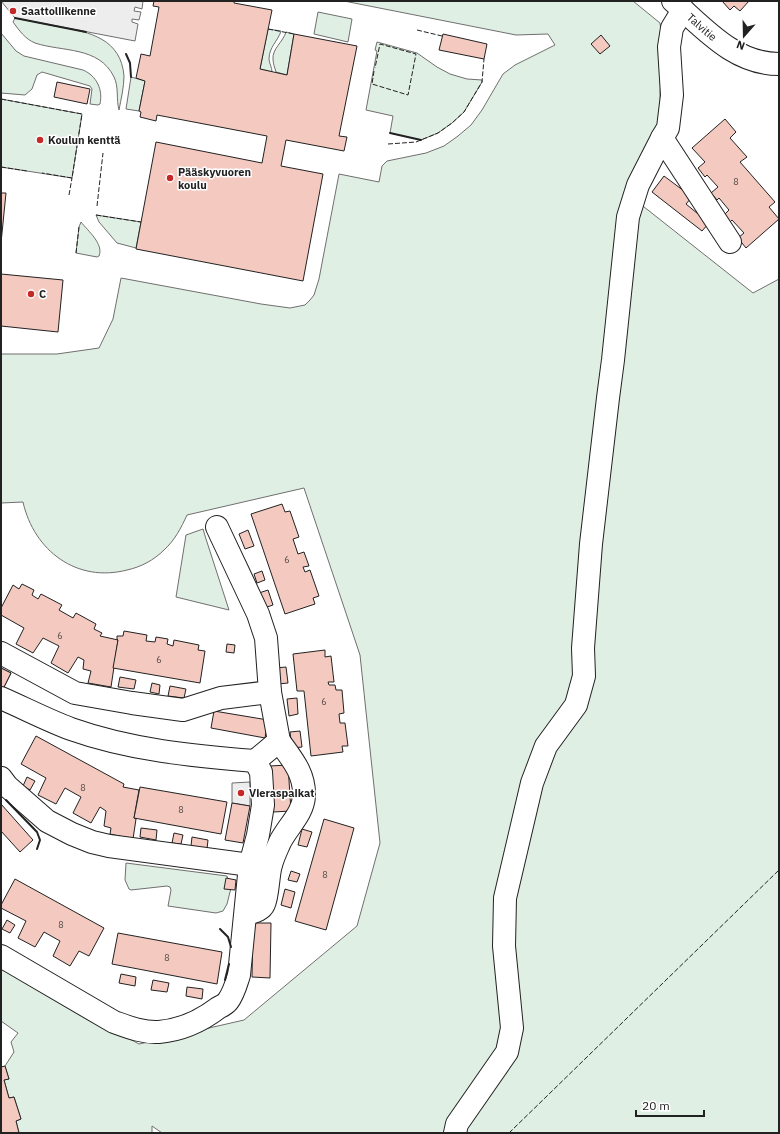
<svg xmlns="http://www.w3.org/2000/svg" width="780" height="1134" font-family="'IBM Plex Sans',sans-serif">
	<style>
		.green { fill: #e0efe3; stroke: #6f6f6f }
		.parking { fill: #ededed; stroke: #6f6f6f }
		.building { fill: #f3c9c0; stroke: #222 }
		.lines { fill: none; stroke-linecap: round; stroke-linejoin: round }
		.minor-casing { stroke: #222; stroke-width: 24 }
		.minor { stroke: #fff; stroke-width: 22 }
		.fence { stroke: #222; stroke-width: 1; stroke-dasharray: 5 2; stroke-linecap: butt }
		.wall { stroke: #222; stroke-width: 2 }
		.poi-dot { fill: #c62828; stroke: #fff; stroke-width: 1.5 }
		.labels { text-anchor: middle; stroke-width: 3; stroke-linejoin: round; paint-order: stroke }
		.number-label { font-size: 9px; fill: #564c4a }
		.poi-label { font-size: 11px; font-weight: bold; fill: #222; stroke: #fff; text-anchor: start }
		.street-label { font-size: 11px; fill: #222; stroke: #fff }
	</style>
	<rect width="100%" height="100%" fill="#fff"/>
	<g class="green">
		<path d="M344,1H633L660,23L663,47L660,93L662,138L634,199L753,293L779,279V1133H162L152,1126V1133H19L16,1121L21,1119L14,1097L9,1098L4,1080L9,1079L5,1066L14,1052L11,1042L18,1033L1,1021V969L139,1044L244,1020L357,926L380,843L360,655L304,488L187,515C181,528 175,540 164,550C154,560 141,567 127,570C77,583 34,551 23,502L1,503V354H57L99,348L113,319L121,278L261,304L290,308L305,305L310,300L314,295L319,279L339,174L379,182L382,166L387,161L426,153L444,146L458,136L471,125L482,110L503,74L515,65L555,45L548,34L516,35Z"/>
		<path d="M318,12L352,19L348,42L314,34Z"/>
		<path d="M15,18C30,21 45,24 60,27C90,32 121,39 124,76C124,87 121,99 119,110C116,99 119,87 114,77C99,46 62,52 35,43C25,39 19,30 13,22Z"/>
		<path d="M268,29L281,31C278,41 269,47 269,59C269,63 272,67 272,72L260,69Z"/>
		<path d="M286,32L294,34L287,75L276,72C275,68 273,64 273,59C272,49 283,42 286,32Z"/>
		<path d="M1,33L16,51L24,56L83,70C97,76 103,90 100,104L98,105L90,104L92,89L90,86L42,72L37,75L32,89L25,95L1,93Z"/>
		<path d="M377,42L417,53L437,67L450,74L467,79L482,80V82L464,112L452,123L438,133L421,140L390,133L393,116L366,110L377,51L375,50Z"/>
		<path d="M131,77L145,81L139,111L126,109Z"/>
		<path d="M1,99L82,114L72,178L1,167Z"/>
		<path d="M96,215L141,222L136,248L117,243L99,222Z"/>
		<path d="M81,222C88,231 104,244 99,256L97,257L76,253L79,227Z"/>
		<path d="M203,529L206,539L229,610L176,597L186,535Z"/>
		<path d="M126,863L227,876L231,888L227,904L223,911L216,913L168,906L171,890L170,887L167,886L131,890L129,889L125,880Z"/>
	</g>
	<g class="parking">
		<path d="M1,1H143L142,9L135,7L134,11L141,12L139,20L132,19V22L138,24L135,41L15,18Z"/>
		<path d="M250,782V806L232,803V783Z"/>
	</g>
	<g class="building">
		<path d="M154,1H234V3L272,10L260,69L287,75L294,34L357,46L339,136L347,137L344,151L286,140L281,166L323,174L303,281L136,249L156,142L262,163L267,136L157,115L156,121L140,117L141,112L139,111L145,81L136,78L141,54L150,56L159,7L153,6Z"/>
		<path d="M722,1H749L740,11L734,6L730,10Z"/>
		<path d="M443,34L487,44L484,59L439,50Z"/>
		<path d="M601,35L610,46L600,54L591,44Z"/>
		<path d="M57,82L90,89L87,104L54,97Z"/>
		<path d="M725,119L736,132L730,138L747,157L740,162L775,202L769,207L779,219L746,248L738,238L744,233L732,220L730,222L724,215L729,210L719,198L717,200L711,193L718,187L707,175L705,177L698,168L705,162L692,148Z"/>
		<path d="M664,176L692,197L686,204L709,223L702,231L652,192Z"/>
		<path d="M1,193H6L1,243Z"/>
		<path d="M1,274L63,280L58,332L1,326Z"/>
		<path d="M282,504L285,512L290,511L299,537L293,539L298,554L304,552L309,566L303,567L305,572L310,570L319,596L313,598L315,604L285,614L251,514Z"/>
		<path d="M248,530L254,546L245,549L239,534Z"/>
		<path d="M262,571L265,580L257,583L254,574Z"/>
		<path d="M22,584L34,590L32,595L38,599L41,594L62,605L59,610L73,618L76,613L96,624L94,629L102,633L100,636L118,640L111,687L88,683L91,671L83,669L84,660L78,657L68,673L51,663L59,646L43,638L33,653L16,644L24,628L1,615V608L13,585L19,589Z"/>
		<path d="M268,590L273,605L264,608L259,593Z"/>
		<path d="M124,631L147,635L146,641L155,642L156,637L168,639L167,644L173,646L174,640L199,645L198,650L205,651L200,683L113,668L118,640L117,639V636H123Z"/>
		<path d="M227,644L235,645L234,653L226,652Z"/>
		<path d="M325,650V657L331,656L334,682H328L329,685H335L336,690H342L344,713L339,714L340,723H345L348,746H342L343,752L311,756L304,691H297L293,654Z"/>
		<path d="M286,667L288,683L278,684L276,668Z"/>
		<path d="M1,668L11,673L3,689L1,688Z"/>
		<path d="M1,668L11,673L3,689L1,688Z"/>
		<path d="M120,677L136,680L134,689L118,687Z"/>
		<path d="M152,683L160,685L159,694L150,692Z"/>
		<path d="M170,686L186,689L184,698L168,696Z"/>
		<path d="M297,698L298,714L289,716L287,699Z"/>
		<path d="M214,711L268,720L265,738L211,728Z"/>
		<path d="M300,731L302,747L292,748L290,732Z"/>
		<path d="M36,736L124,784L123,787L139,790L134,818L136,819L133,839L110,834L111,828L104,826L106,811L100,807L91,823L73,813L81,797L65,788L56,804L38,795L46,778L21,764Z"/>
		<path d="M288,765L291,811L273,812L270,766Z"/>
		<path d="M27,777L35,781L30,790L23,786Z"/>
		<path d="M140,787L227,802L221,834L134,818Z"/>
		<path d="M232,803L250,806L243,843L225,840Z"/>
		<path d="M1,804L33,840L20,852L1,831Z"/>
		<path d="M324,819L354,828L326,930L295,921Z"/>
		<path d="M141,828L157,830L156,840L140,837Z"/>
		<path d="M302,829L312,832L307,847L298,845Z"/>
		<path d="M174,833L183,835L181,844L172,843Z"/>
		<path d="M192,837L208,840L207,849L191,846Z"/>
		<path d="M291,871L300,874L297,882L288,880Z"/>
		<path d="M226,878L236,880L235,890L224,889Z"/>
		<path d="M15,879L104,928L89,956L79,951L70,966L53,956L60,941L44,932L35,947L18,938L26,921L1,908V905Z"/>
		<path d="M285,889L295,892L291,908L281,905Z"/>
		<path d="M7,920L15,925L10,933L2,929Z"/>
		<path d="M253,923H271L270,978L252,977Z"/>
		<path d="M118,933L222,952L217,984L112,964Z"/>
		<path d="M121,974L136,977L135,986L119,983Z"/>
		<path d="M153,980L169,983L167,992L151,990Z"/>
		<path d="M187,987L203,989L202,999L186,996Z"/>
		<path d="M5,1066L9,1079L4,1080L9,1098L14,1097L21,1119L16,1121L19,1133H1V1067Z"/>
	</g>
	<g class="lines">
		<defs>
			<g id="minor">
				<path id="s1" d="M673,1C704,28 734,64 779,64"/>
				<path d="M662,138L730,242"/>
				<path d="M217,527L258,614L266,638L270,692L279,741L255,761"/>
				<path d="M1,653L75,693L132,703L183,710L221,698L270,692"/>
				<path d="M1,698C24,708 47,720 71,729C130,750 193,756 255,761L261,772L263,805L258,835L250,865L239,975C236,984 234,993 228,1001C226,1004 222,1006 218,1008C201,1021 181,1030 159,1032C143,1033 128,1027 114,1022L1,956"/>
				<path d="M1,778L7,786L47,821L72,834L92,842L109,846L250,865"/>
				<path d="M246,914C252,912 261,911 264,904C268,896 268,874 271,865C273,857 277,849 280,842C288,826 303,814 304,796C305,773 291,758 279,741"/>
				<path d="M455,1133L457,1124L507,1052L512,1028L504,946L505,898L532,783L546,746L576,705L584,676L583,648L591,544L608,398L613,360L628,217L638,185L662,138L668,128L672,95L669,47L672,28L683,10"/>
			</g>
		</defs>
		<use href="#minor" class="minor-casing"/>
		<use href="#minor" class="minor"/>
		<g class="fence">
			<path d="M268,29L294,34"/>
			<path d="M417,30L442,36"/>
			<path d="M374,71L372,84L408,95L416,54L380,44L375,68"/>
			<path d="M1,99L82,114L72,178L42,173"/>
			<path d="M388,144L416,142L438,133L452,123L464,112L482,82L484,59"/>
			<path d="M1,167L27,171"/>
			<path d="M69,195L72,178"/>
			<path d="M97,206L103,153"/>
			<path d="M96,215L141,222"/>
			<path d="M76,253L79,227"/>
			<path d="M509,1133L779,870"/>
		</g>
		<g class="wall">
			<path d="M15,18L86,32"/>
			<path d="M126,54L130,63L131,77"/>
			<path d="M390,133L421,140"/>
			<path d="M6,800L37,832L40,840L37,849"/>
			<path d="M220,929L228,937L231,947"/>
			<path d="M225,980L229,964"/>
		</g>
	</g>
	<g class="poi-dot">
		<circle cx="13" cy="11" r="4"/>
		<circle cx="40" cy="140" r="4"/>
		<circle cx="170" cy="178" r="4"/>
		<circle cx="31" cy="294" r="4"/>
		<circle cx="241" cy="793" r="4"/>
	</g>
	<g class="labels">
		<g class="number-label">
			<text x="736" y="185">8</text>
			<text x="287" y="563">6</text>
			<text x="60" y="639">6</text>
			<text x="159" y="663">6</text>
			<text x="324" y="705">6</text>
			<text x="83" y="791">8</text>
			<text x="181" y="813">8</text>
			<text x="325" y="878">8</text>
			<text x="61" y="928">8</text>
			<text x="167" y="961">8</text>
		</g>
		<g class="poi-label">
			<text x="21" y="15">Saattoliikenne</text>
			<text x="48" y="144">Koulun kenttä</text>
			<text x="178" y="176">Pääskyvuoren<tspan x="178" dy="13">koulu</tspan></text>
			<text x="39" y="298">C</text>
			<text x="249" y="797">Vieraspaikat</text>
		</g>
		<g class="street-label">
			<text dy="4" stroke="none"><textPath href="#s1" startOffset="39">Talvitie</textPath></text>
		</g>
	</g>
	<rect width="780" height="1134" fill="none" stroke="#222222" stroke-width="4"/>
	<g transform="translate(744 36) rotate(200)" stroke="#ffffff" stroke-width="3" paint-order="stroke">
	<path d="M0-3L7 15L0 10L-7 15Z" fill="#222222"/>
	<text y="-6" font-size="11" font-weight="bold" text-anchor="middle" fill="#222222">N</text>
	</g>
	<path d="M636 1110v6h68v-6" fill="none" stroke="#222222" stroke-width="2"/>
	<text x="642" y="1110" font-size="12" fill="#222222" stroke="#ffffff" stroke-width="3" paint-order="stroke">20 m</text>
</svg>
